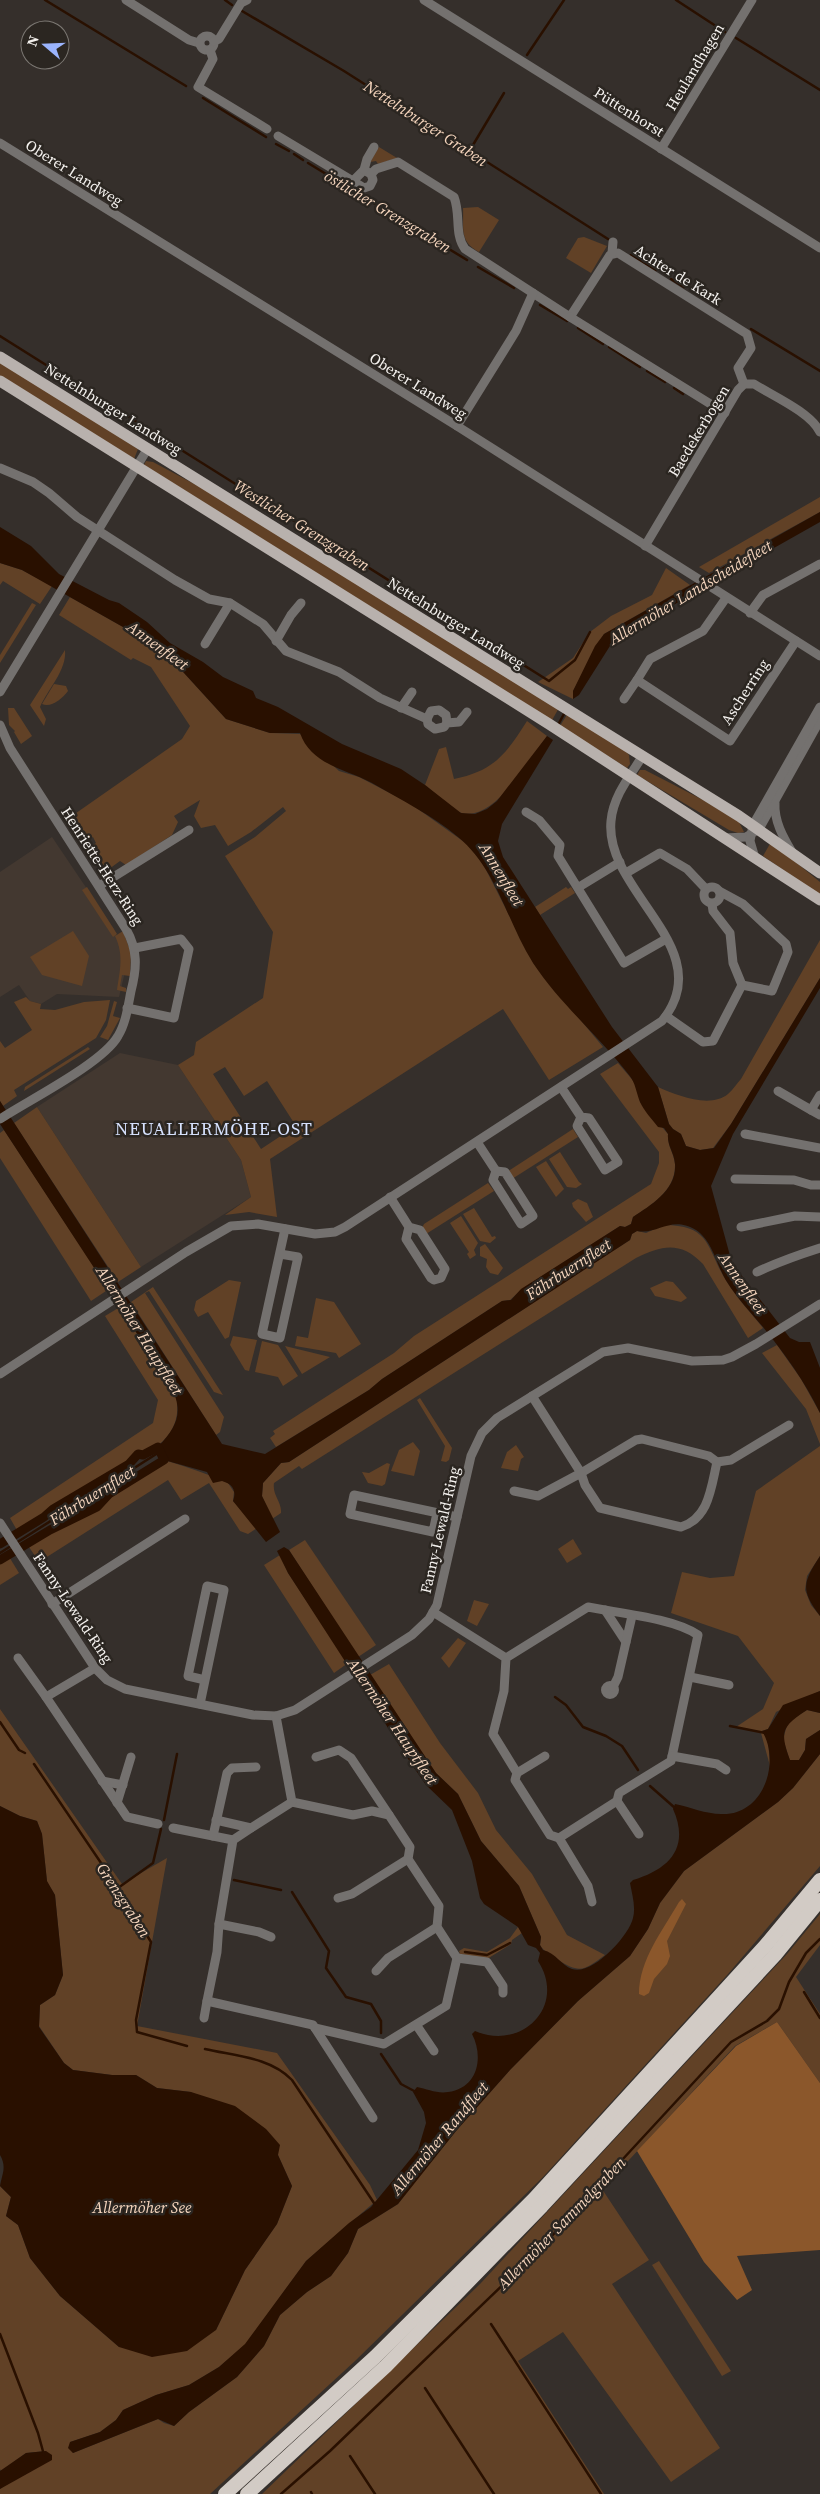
<svg xmlns="http://www.w3.org/2000/svg" width="820" height="2494" font-family="'Source Serif 4',serif">
	<style>
		.built { fill: #433830 }
		.green { fill: #614126; fill-rule: evenodd }
		.forest { fill: #8b572b }
		.water { fill: #291000 }
		.lines { fill: none; stroke-linecap: round; stroke-linejoin: round }
		.stream { stroke: #291000; stroke-width: 2.5 }
		.canal { stroke: #291000; stroke-width: 9 }
		.minor { stroke: #74716f; stroke-width: 9 }
		.major { stroke: #b8b1ad; stroke-width: 11 }
		.highway { stroke: #d2cbc5; stroke-width: 14 }
		.labels { text-anchor: middle; stroke-width: 5; stroke-linejoin: round; paint-order: stroke }
		.street-label { font-size: 15px; fill: #f5f2ef; stroke: #2b2621 }
		.water-label { font-size: 16px; font-style: italic; fill: #f5d5bd; stroke: #2b2621 }
		.quarter-label { font-size: 18px; letter-spacing: 1px; fill: #d6e1fd; stroke: #2b2621 }
	</style>
	<rect width="100%" height="100%" fill="#352f2b"/>
	<g class="built">
		<path d="M52,837L114,929L123,951L124,976L119,997L57,994L41,1004L30,1001L19,985L0,997V872Z"/>
		<path d="M120,1053L178,1065L241,1160L251,1197L141,1267L37,1107Z"/>
	</g>
	<g class="green">
		<path d="M379,147L397,158L378,164L376,161L370,162Z"/>
		<path d="M478,207L499,220L479,252C459,241 464,229 463,208Z"/>
		<path d="M584,237L607,246L591,273L566,258L578,238Z"/>
		<path d="M0,361L138,449L134,459L0,377Z"/>
		<path d="M146,461L153,462L228,502L560,706L551,722L144,465Z"/>
		<path d="M820,497V512L709,573L699,567Z"/>
		<path d="M0,563L22,570L52,586L40,604L3,581L0,585Z"/>
		<path d="M666,568L690,585L604,634L573,691V699L538,682L573,658L590,632L611,616L652,595Z"/>
		<path d="M70,597L146,640L174,662L226,719L270,733L300,734L339,771L359,777L411,804L467,844L483,864L534,964L603,1047L549,1080L503,1009L270,1159L277,1217L249,1212L225,1215L251,1197L241,1160L178,1065L194,1055L196,1042L263,998L273,932L225,856L255,837L286,811L283,807L251,832L228,846L215,825L201,828L194,816L200,800L174,816L178,822L172,835L126,865L120,861L105,872L89,848L96,843L93,837L85,842L69,818L182,739L190,726L151,667L133,658L131,660L59,615ZM225,1067L244,1096L267,1081L296,1126L261,1149L213,1074Z"/>
		<path d="M32,603L36,605L0,663V655Z"/>
		<path d="M65,650C67,670 48,689 40,707L46,719L44,726L30,705Z"/>
		<path d="M54,684L66,686L68,691C62,699 51,708 42,704Z"/>
		<path d="M8,708H14L32,736L21,744L14,732L15,731L9,725Z"/>
		<path d="M568,713L624,749L629,755L630,764L627,768L560,726Z"/>
		<path d="M527,721L547,736C531,758 494,822 462,813C450,810 436,793 425,785L439,749L446,747L454,779C494,771 506,754 527,721Z"/>
		<path d="M640,770H645L705,801L739,822L744,832L738,833L729,830L637,775Z"/>
		<path d="M771,842L820,882V895L763,856Z"/>
		<path d="M87,887L117,934L113,937L82,890Z"/>
		<path d="M566,887L568,889L571,887L575,893L540,915L535,907Z"/>
		<path d="M73,931L89,956L82,986L42,975L30,957Z"/>
		<path d="M123,931L131,953L130,976L122,975L120,986L126,988V992L117,990C120,970 124,955 115,936Z"/>
		<path d="M820,940V978L731,1124L713,1148L700,1150L686,1146L681,1134L673,1129L669,1124L658,1087C676,1095 710,1109 728,1094C733,1090 737,1083 741,1079Z"/>
		<path d="M26,997L30,1001L41,1004L40,1009L55,1010L84,1002L110,1000L106,1020L96,1038L14,1090L17,1096L3,1106L0,1101V1041L5,1048L32,1030L14,1002Z"/>
		<path d="M114,1001L117,1002L113,1016L120,1018L108,1040L100,1037L107,1026Z"/>
		<path d="M88,1047L90,1049L24,1091L25,1087Z"/>
		<path d="M618,1063L636,1084L640,1102L668,1134C667,1146 674,1153 675,1164C676,1190 652,1205 633,1217L631,1224L625,1227L620,1226L522,1289L510,1300L502,1301L382,1379L369,1390L276,1447L270,1438L275,1434L273,1431L394,1353L414,1336L651,1184L659,1163V1152L600,1074Z"/>
		<path d="M37,1107L141,1267L118,1282L14,1123Z"/>
		<path d="M573,1129L578,1137L512,1179L507,1172Z"/>
		<path d="M4,1130L109,1289L91,1301L0,1158V1133Z"/>
		<path d="M560,1152L579,1182L582,1184L576,1188L567,1187L549,1159Z"/>
		<path d="M546,1161L564,1189L556,1197L536,1167Z"/>
		<path d="M488,1183L494,1191L426,1234L422,1228L424,1224Z"/>
		<path d="M578,1199L587,1203L593,1217L586,1222L573,1207L572,1203Z"/>
		<path d="M474,1208L492,1237L495,1236L496,1238L490,1243L480,1241L463,1214Z"/>
		<path d="M461,1216L478,1243L474,1250L476,1255L470,1259L467,1254L469,1252L450,1223Z"/>
		<path d="M664,1225C712,1225 706,1249 727,1282C737,1298 751,1313 763,1328L748,1338L703,1264C681,1241 662,1245 636,1258L302,1469L299,1466L274,1483C272,1495 282,1502 281,1513L272,1519L262,1496L263,1483L281,1463L289,1462L630,1240L632,1234L637,1231L646,1233Z"/>
		<path d="M485,1244L503,1268L498,1275L490,1273L486,1267L487,1259L480,1256V1247Z"/>
		<path d="M229,1280L241,1282L229,1337L225,1339L208,1312L198,1317L194,1310L196,1301Z"/>
		<path d="M666,1281L673,1282L687,1298L681,1302L655,1296L650,1288Z"/>
		<path d="M153,1287L223,1395L214,1392L149,1291L145,1293L224,1417L220,1432L216,1435L131,1302Z"/>
		<path d="M316,1298L334,1302L361,1344L339,1358L336,1353L295,1346L297,1336L308,1338Z"/>
		<path d="M120,1307L176,1396C181,1418 172,1438 152,1449C146,1452 144,1455 138,1454L129,1464L18,1532L10,1518L153,1423L158,1400L105,1316Z"/>
		<path d="M233,1336L257,1340L249,1371L245,1370L230,1345Z"/>
		<path d="M262,1341L278,1345L298,1376L283,1386L278,1377L255,1372Z"/>
		<path d="M777,1345L801,1379L820,1413V1444L806,1409L762,1353Z"/>
		<path d="M285,1346L330,1357L302,1374Z"/>
		<path d="M420,1398L452,1448L449,1460L446,1462L441,1461L445,1446L417,1400Z"/>
		<path d="M413,1442L420,1451L414,1476L391,1471L399,1450Z"/>
		<path d="M516,1445L524,1457L521,1459L518,1471L501,1468L507,1452Z"/>
		<path d="M820,1446V1556L807,1576L805,1590L811,1605L820,1616V1691L776,1712L768,1729L762,1731L768,1739L770,1766L761,1733L736,1727L763,1709L774,1683L738,1636L671,1613L682,1572L710,1578L734,1576L756,1491Z"/>
		<path d="M164,1460C187,1467 208,1474 228,1483L234,1492L233,1501L257,1528L248,1534L240,1531L209,1483L181,1500L168,1480L39,1562L27,1544L97,1507L109,1494Z"/>
		<path d="M387,1463L390,1464L385,1484L382,1486L368,1483L362,1472L369,1473Z"/>
		<path d="M573,1539L582,1554L567,1563L558,1549Z"/>
		<path d="M305,1540L376,1645L358,1657L289,1550Z"/>
		<path d="M8,1555L19,1573L0,1585V1560Z"/>
		<path d="M280,1555L288,1573L348,1663L334,1673L264,1565Z"/>
		<path d="M474,1600L489,1604L477,1626L467,1621Z"/>
		<path d="M458,1638L466,1643L449,1668L441,1658Z"/>
		<path d="M389,1664L440,1743L478,1793L496,1830L532,1874L567,1935L605,1955C585,1970 580,1974 558,1960C551,1955 544,1952 540,1945L541,1937L519,1886L481,1841L458,1794L436,1773L370,1675Z"/>
		<path d="M0,1709L122,1884L167,1858L137,2026L277,2053L370,2185L377,2200L306,2261L246,2344L219,2367L189,2385L156,2395L123,2410L116,2420L100,2432L70,2442L73,2453L158,2419L164,2423L174,2426L189,2412L237,2377L264,2346L280,2315L307,2292L331,2276L348,2253L358,2229L398,2204L456,2131L510,2070L578,2001L630,1956L648,1929L660,1903L684,1871L778,1802L793,1788L820,1754V1866L728,1974L543,2177L355,2361L210,2494H0V2489L46,2451L26,2453L1,2471L0,2469V2186L11,2197L6,2216L18,2225L30,2258L60,2296L119,2347L216,2330L245,2270L277,2224L292,2186L278,2155L191,2092L157,2088L136,2075H112L73,2070L64,2063L39,2026L40,2005L55,1995L63,1975L55,1895L47,1882L42,1834L37,1821L20,1816L0,1806Z"/>
		<path d="M807,1710L820,1713V1730L806,1739L805,1750L799,1760L790,1761L783,1739L788,1722Z"/>
		<path d="M820,1914V1945L796,1977L820,2014V2083L777,2022L735,2046L602,2189L649,2260L612,2284L720,2448L671,2482L563,2332L518,2361L604,2494H262L480,2284L787,1954Z"/>
		<path d="M518,1927L522,1933L512,1940L511,1944L487,1959L460,1954L459,1951L464,1948L487,1952L510,1938Z"/>
		<path d="M659,2261L731,2371L722,2376L652,2265Z"/>
	</g>
	<g class="forest">
		<path d="M682,1899L686,1904L667,1941L670,1956L667,1964L654,1979L649,1993L644,1996L639,1994C639,1960 663,1930 679,1902Z"/>
		<path d="M777,2022L820,2083V2250L737,2256L752,2290L737,2300L704,2262L637,2151L736,2046Z"/>
	</g>
	<g class="water">
		<path d="M820,512V522L615,638L579,695L573,699V691L595,646L604,634Z"/>
		<path d="M0,527L31,546L59,574L109,600L119,603L147,622L170,643L203,662L223,677L253,691L256,698L278,707L342,744L401,769L425,785L461,813L475,814L487,809L497,801L547,736L553,740L502,824L498,841L503,857L612,1027L658,1087L669,1124L673,1129L681,1134L686,1146L700,1150L714,1148L731,1124L820,978V988L733,1134L711,1186L732,1263L790,1338L799,1342H810L820,1368V1413C805,1382 785,1354 763,1327C751,1313 737,1298 727,1282C717,1267 713,1241 696,1230C670,1215 659,1235 637,1231L632,1234L630,1240L289,1462L281,1463L263,1483L262,1496L280,1532L266,1542L233,1501C237,1490 232,1484 222,1481L213,1483L207,1472L164,1460L158,1447C178,1425 184,1412 170,1384L0,1124V1101L222,1444L265,1454L369,1390L382,1379L502,1301L511,1300L521,1289L620,1226L625,1227L631,1224L633,1217C651,1205 677,1190 675,1164C674,1152 667,1146 668,1134L664,1128L658,1127C652,1119 644,1111 640,1102C636,1092 636,1084 629,1075C599,1036 560,1004 533,963C507,922 497,869 458,837C432,815 401,800 372,783C346,769 311,765 300,733H270L226,719L174,662L146,640L22,570L0,563Z"/>
		<path d="M284,1547L289,1550L436,1773L458,1794L481,1841L519,1886L541,1937L540,1945L543,1950C556,1953 561,1965 572,1969C592,1976 629,1936 633,1918C636,1907 632,1894 630,1883L633,1880C670,1869 690,1847 673,1809L675,1804C690,1807 706,1814 721,1814C764,1816 781,1761 762,1731L768,1729L783,1705L820,1691V1713L807,1710C781,1727 780,1732 790,1760H799L805,1750L806,1739L820,1730V1754L793,1788L778,1802L684,1871L660,1903L648,1929L630,1956L578,2001L510,2070L456,2131L398,2204L358,2229L348,2253L331,2276L307,2292L280,2315L264,2346L237,2377L189,2412L174,2426L158,2419L73,2453L68,2448L70,2442L100,2432L116,2420L123,2410L156,2395L189,2385L219,2367L245,2344L306,2261L349,2223L371,2207L418,2150L426,2123L424,2112L413,2092L417,2087C427,2089 438,2094 448,2092C478,2088 484,2057 472,2034L475,2031C522,2051 567,2006 538,1961L540,1953L536,1948L528,1945L518,1927L484,1904L480,1898L472,1861L452,1810L426,1785L410,1762L288,1573L277,1551Z"/>
		<path d="M820,1556V1616C800,1590 803,1582 820,1556Z"/>
		<path d="M0,1806L20,1816L37,1821L42,1834L47,1881L55,1895L63,1975L55,1995L40,2005L39,2027L64,2063L73,2070L112,2075H136L157,2088L191,2092L235,2106L266,2129L280,2145L278,2155L292,2186L277,2224L245,2270L216,2330L187,2351L152,2357L119,2347L60,2296L30,2258L18,2225L6,2216L11,2197L0,2186C2,2174 7,2167 0,2155Z"/>
		<path d="M46,2451L52,2455V2460L0,2489V2471L26,2453Z"/>
	</g>
	<g class="lines">
		<g class="stream">
			<path d="M45,0L186,86"/>
			<path d="M225,0L232,5"/>
			<path d="M676,0L725,32"/>
			<path d="M242,11L344,71L608,239"/>
			<path d="M736,38L820,90"/>
			<path d="M527,55L564,0"/>
			<path d="M203,98L266,137"/>
			<path d="M276,144L289,151"/>
			<path d="M470,150L504,93"/>
			<path d="M294,154L303,160"/>
			<path d="M308,163L467,260"/>
			<path d="M631,255L656,270"/>
			<path d="M478,267L514,288"/>
			<path d="M671,279L684,287"/>
			<path d="M540,305L567,321"/>
			<path d="M578,328L603,344"/>
			<path d="M751,329L820,371"/>
			<path d="M0,336L549,681L575,660L590,632"/>
			<path d="M609,347L640,367"/>
			<path d="M647,371L665,382"/>
			<path d="M674,388L683,394"/>
			<path d="M558,725L565,712"/>
			<path d="M16,1543L161,1451"/>
			<path d="M0,1553L11,1546"/>
			<path d="M555,1697L566,1705L583,1727L606,1736L622,1746L638,1770"/>
			<path d="M0,1722L19,1750L25,1753"/>
			<path d="M730,1726L765,1733"/>
			<path d="M34,1764L118,1888L151,1942L136,2020L137,2032L187,2046"/>
			<path d="M650,1786L675,1808"/>
			<path d="M164,1820L177,1754"/>
			<path d="M234,1880L281,1890"/>
			<path d="M118,1888L153,1863L161,1829"/>
			<path d="M292,1892L329,1951L326,1968L346,1997L371,2004L381,2021V2033"/>
			<path d="M465,1952L487,1955L510,1943"/>
			<path d="M804,1992L820,2018"/>
			<path d="M205,2049C235,2056 270,2057 292,2080L376,2206"/>
			<path d="M381,2054L401,2084L416,2092"/>
			<path d="M491,2324L601,2494"/>
			<path d="M0,2334L38,2433L44,2455"/>
			<path d="M425,2388L494,2494"/>
			<path d="M350,2456L375,2494"/>
			<path d="M311,2492L312,2494"/>
			<path d="M281,2494L330,2451L537,2252L731,2042L767,2021L779,2009L789,1982L806,1953L820,1939"/>
		</g>
		<path class="canal" d="M0,1544L44,1517L53,1509L129,1464L138,1454L143,1455L158,1447L164,1460L109,1494L97,1507L50,1530L0,1560"/>
		<g class="minor">
			<path d="M126,0L189,40L199,43"/>
			<path d="M424,0L820,248"/>
			<circle cx="207" cy="43" r="7"/>
			<path d="M214,41L219,39L241,3L247,0"/>
			<path d="M210,50L213,59L198,87L267,129"/>
			<path d="M278,136L353,181"/>
			<path d="M0,143L457,426L820,656"/>
			<path d="M661,149L752,0"/>
			<path d="M364,170L371,174L373,180L370,186L364,188L353,181Z"/>
			<path d="M364,170L367,159L374,147"/>
			<path d="M371,174L376,169L398,162L454,197C461,215 454,234 465,249L570,317L610,255L618,253L747,334L751,348L738,368L744,384"/>
			<path d="M612,253L613,242"/>
			<path d="M570,317L725,413"/>
			<path d="M457,426L516,331L533,293"/>
			<path d="M0,468L33,482L49,493L77,517L175,580L209,599L230,603L263,624L286,651L339,672L380,698L427,719L428,724L435,729L444,727L447,723L459,722L467,712"/>
			<path d="M645,546L738,390L744,384H754C773,396 810,412 820,432"/>
			<path d="M726,598L703,631L650,659L637,680L730,741L796,641"/>
			<path d="M750,613L763,595L820,564"/>
			<path d="M276,641L291,615L301,603"/>
			<path d="M205,644L230,603"/>
			<path d="M0,692L148,448"/>
			<path d="M624,699L637,680"/>
			<path d="M401,708L412,692"/>
			<path d="M427,719L431,711L439,710L446,715L447,723"/>
			<path d="M0,725L10,748L126,929C138,950 137,968 131,991C128,1006 126,1023 118,1036C103,1063 29,1100 0,1119"/>
			<path d="M775,803C774,821 783,837 792,852"/>
			<path d="M526,812L539,820L560,845L558,856L624,963L666,939"/>
			<path d="M724,838L746,837L759,829L820,720"/>
			<path d="M755,858L750,841L753,825L820,707"/>
			<path d="M626,873L660,853L687,869L706,889"/>
			<path d="M99,886L189,830"/>
			<circle cx="712" cy="895" r="8"/>
			<path d="M579,887L620,862"/>
			<path d="M719,891L743,904L786,944L788,952L772,991L742,985"/>
			<path d="M127,1008L174,1018L189,949L181,939L135,948"/>
			<path d="M666,1016L703,1042L713,1041L742,985L733,963L730,933L713,911L712,904"/>
			<path d="M561,1087L581,1117L589,1118L618,1162L605,1170L577,1126L581,1117"/>
			<path d="M778,1091L811,1110"/>
			<path d="M820,1095L811,1110L820,1115"/>
			<path d="M745,1134L820,1148"/>
			<path d="M477,1142L496,1171"/>
			<path d="M496,1171L505,1172L533,1216L521,1224L493,1180Z"/>
			<path d="M735,1179L794,1180L811,1185H820"/>
			<path d="M390,1197L409,1227L420,1230L445,1269L441,1278L434,1280L431,1278L406,1239L409,1227"/>
			<path d="M741,1227L795,1216L820,1217"/>
			<path d="M280,1254L298,1257L280,1338L262,1334L285,1229"/>
			<path d="M757,1272C778,1262 798,1255 820,1248"/>
			<path d="M0,1374L186,1252L231,1226L258,1224L315,1234L335,1232L345,1227L662,1021C721,949 604,892 611,821C613,797 629,777 642,757"/>
			<path d="M532,1396L581,1473L636,1440L642,1439L709,1456L717,1462L731,1460L789,1425"/>
			<path d="M514,1491L538,1496L581,1473L585,1485L600,1508L681,1527C709,1518 711,1488 717,1462"/>
			<path d="M437,1513L433,1532L350,1514L354,1495C388,1502 423,1510 457,1517"/>
			<path d="M0,1523L95,1668L107,1680L125,1689L253,1715L276,1716L295,1710L412,1635L429,1619L437,1605L471,1456L482,1433L497,1418L603,1352L628,1348L692,1361L723,1360L732,1357L756,1344L820,1304"/>
			<path d="M52,1604L185,1519"/>
			<path d="M605,1610L626,1642"/>
			<path d="M433,1612L506,1658L588,1607C617,1613 674,1618 698,1635L671,1761L619,1793L617,1801L559,1838L550,1835L515,1780L517,1773L493,1734L504,1691L506,1658"/>
			<path d="M18,1658L46,1697"/>
			<path d="M95,1668L46,1697L127,1817L158,1824"/>
			<path d="M690,1677L729,1685"/>
			<circle cx="610" cy="1690" r="4.5"/>
			<path d="M613,1687L618,1677L632,1616"/>
			<path d="M200,1704L224,1590L207,1586L188,1676L205,1680"/>
			<path d="M672,1756L717,1764L726,1770"/>
			<path d="M316,1757L339,1750L351,1758L389,1815"/>
			<path d="M517,1773L545,1756"/>
			<path d="M102,1781L123,1785"/>
			<path d="M617,1801L639,1834"/>
			<path d="M117,1803L131,1757"/>
			<path d="M216,1820L251,1828L233,1840L219,1924L217,1952L207,2001L313,2025L315,2028L384,2044L446,2006L457,1958L437,1927L439,1906L408,1859L410,1847L389,1815L372,1811L353,1815L292,1802L276,1716"/>
			<path d="M173,1828L233,1840"/>
			<path d="M251,1828L292,1802"/>
			<path d="M213,1836L227,1773L232,1768L256,1767"/>
			<path d="M559,1838L588,1886L592,1902"/>
			<path d="M338,1898L352,1894L408,1859"/>
			<path d="M219,1924L259,1932L271,1937"/>
			<path d="M457,1958L487,1962L503,1986V1993"/>
			<path d="M376,1971L388,1958L437,1927"/>
			<path d="M204,2018L207,2001"/>
			<path d="M417,2026L434,2051"/>
			<path d="M315,2028L373,2118"/>
		</g>
		<g class="major">
			<path d="M0,357L739,816L820,873"/>
			<path d="M0,381L549,724L820,900"/>
		</g>
		<g class="highway">
			<path d="M225,2494L375,2357L534,2199L765,1946L820,1880"/>
			<path d="M247,2494L386,2366L542,2206L775,1955L820,1900"/>
		</g>
	</g>
	<g class="labels">
		<g class="street-label">
			<text transform="translate(695 67) rotate(-59)" y="5">Heulandhagen</text>
			<text transform="translate(629 112) rotate(32)" y="5">Püttenhorst</text>
			<text transform="translate(74 173) rotate(32)" y="5">Oberer Landweg</text>
			<text transform="translate(678 275) rotate(32)" y="5">Achter de Kark</text>
			<text transform="translate(418 386) rotate(32)" y="5">Oberer Landweg</text>
			<text transform="translate(113 409) rotate(32)" y="5">Nettelnburger Landweg</text>
			<text transform="translate(699 431) rotate(-59)" y="5">Baedekerbogen</text>
			<text transform="translate(456 623) rotate(32)" y="5">Nettelnburger Landweg</text>
			<text transform="translate(745 692) rotate(-57)" y="5">Ascherring</text>
			<text transform="translate(102 866) rotate(57)" y="5">Henriette-Herz-Ring</text>
			<text transform="translate(440 1530) rotate(-77)" y="5">Fanny-Lewald-Ring</text>
			<text transform="translate(73 1608) rotate(56)" y="5">Fanny-Lewald-Ring</text>
		</g>
		<g class="water-label">
			<text transform="translate(426 123) rotate(33)" y="6">Nettelnburger Graben</text>
			<text transform="translate(388 211) rotate(31)" y="6">östlicher Grenzgraben</text>
			<text transform="translate(302 525) rotate(32)" y="6">Westlicher Grenzgraben</text>
			<text transform="translate(690 592) rotate(-31)" y="6">Allermöher Landscheidefleet</text>
			<text transform="translate(158 645) rotate(36)" y="6">Annenfleet</text>
			<text transform="translate(502 874) rotate(59)" y="6">Annenfleet</text>
			<text transform="translate(568 1269) rotate(-33)" y="6">Fährbuernfleet</text>
			<text transform="translate(743 1283) rotate(55)" y="6">Annenfleet</text>
			<text transform="translate(140 1330) rotate(58)" y="6">Allermöher Hauptfleet</text>
			<text transform="translate(92 1495) rotate(-32)" y="6">Fährbuernfleet</text>
			<text transform="translate(393 1721) rotate(56)" y="6">Allermöher Hauptfleet</text>
			<text transform="translate(124 1900) rotate(57)" y="6">Grenzgraben</text>
			<text transform="translate(439 2138) rotate(-50)" y="6">Allermöher Randfleet</text>
			<text x="142" y="2213">Allermöher See</text>
			<text transform="translate(561 2223) rotate(-46)" y="6">Allermöher Sammelgraben</text>
		</g>
		<g class="quarter-label">
			<text x="214" y="1135">NEUALLERMÖHE-OST</text>
		</g>
	</g>
	<g transform="translate(45 45) rotate(289)"><circle r="24" fill="#2b2621" stroke="#7c7873"/>
	<path d="M0-4L9 19L0 12L-9 19Z" fill="#9bb4fd"/>
	<text y="-8" font-size="14" font-weight="bold" text-anchor="middle" fill="#f5f2ef">N</text>
	</g>
</svg>
